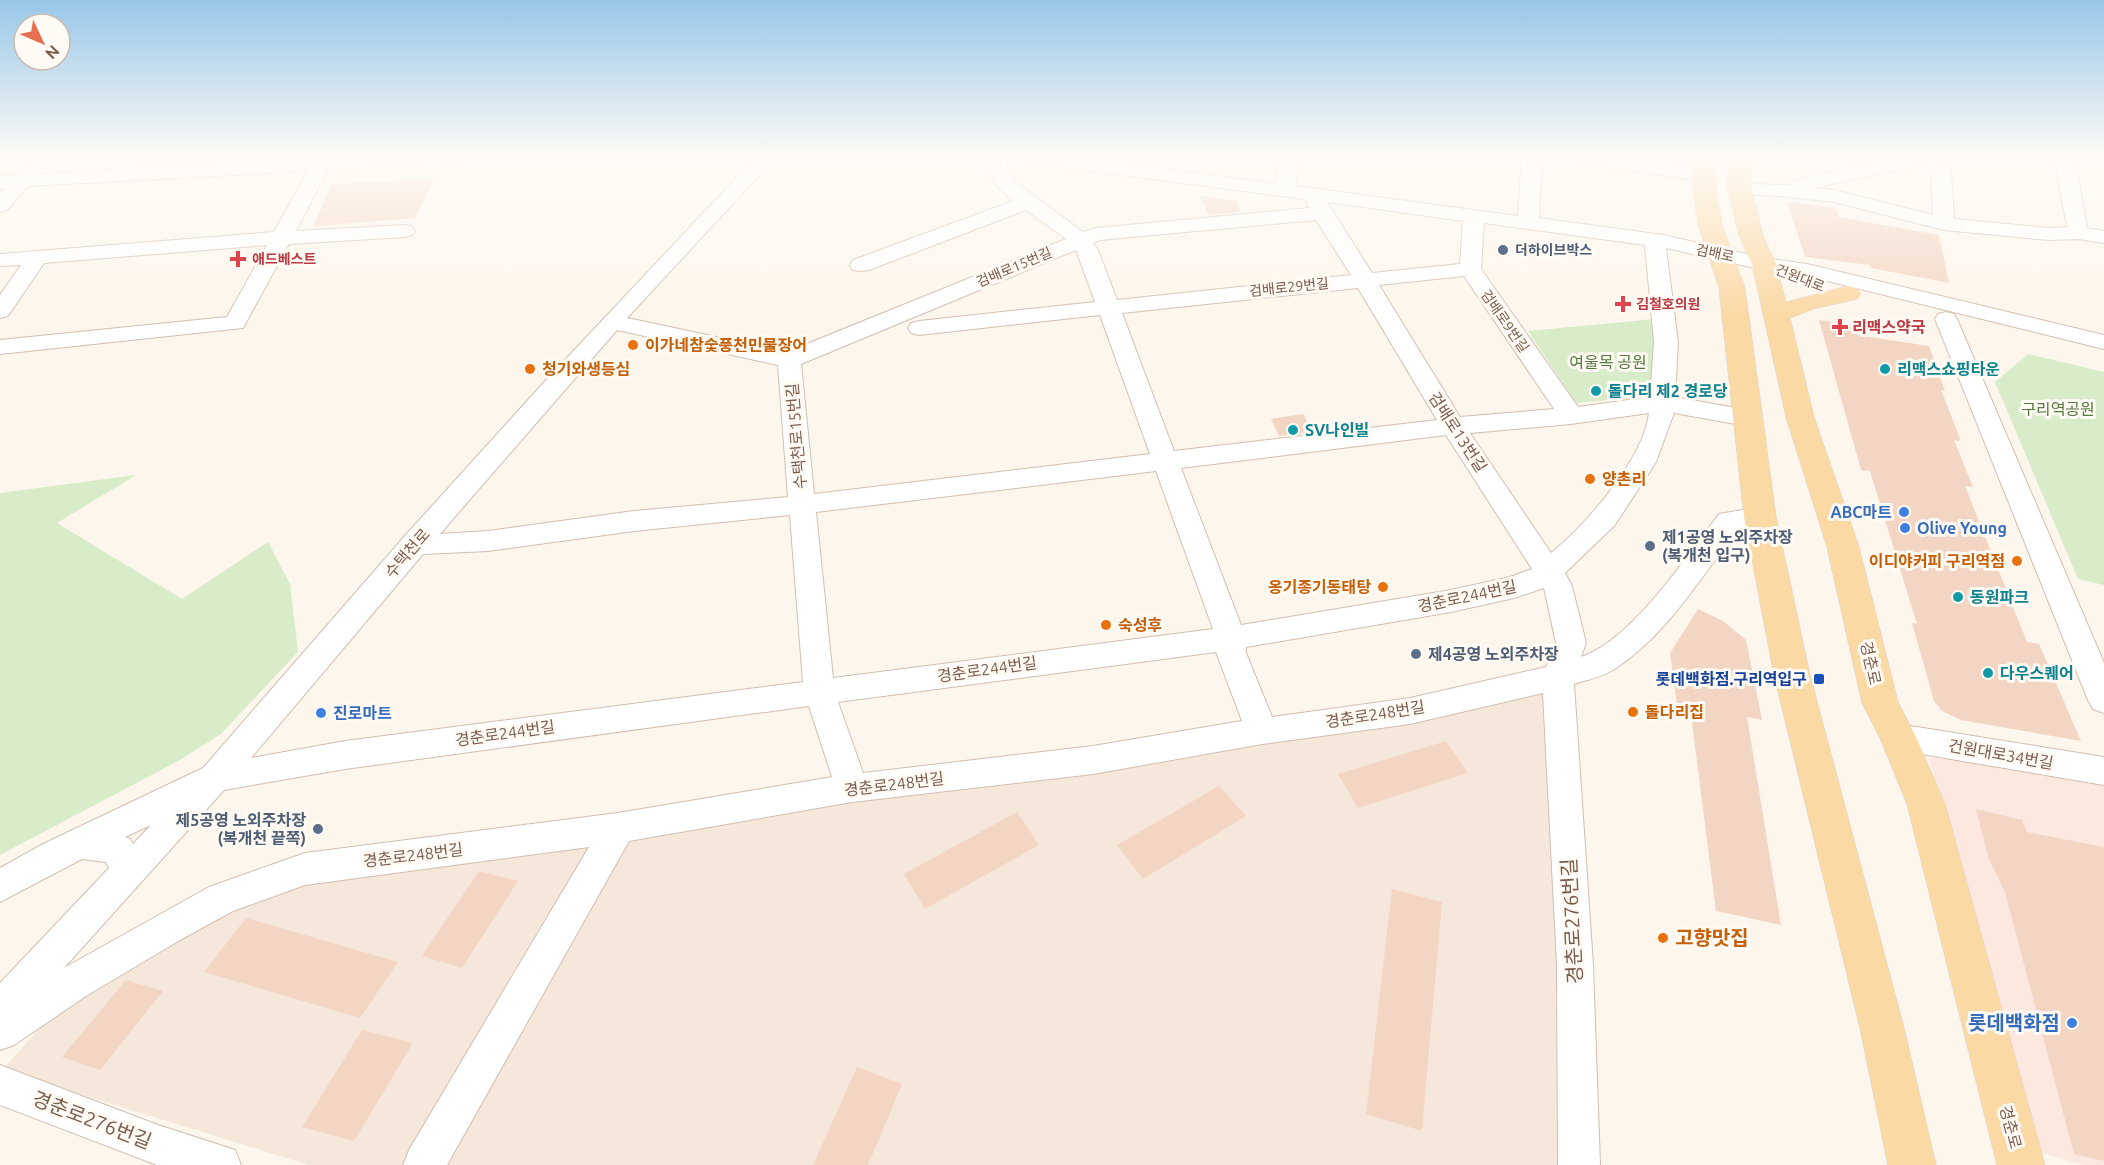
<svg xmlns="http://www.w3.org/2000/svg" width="2104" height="1165" font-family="Ubuntu,'Noto Sans KR',sans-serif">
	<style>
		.residential { fill: #f5e8da }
		.commercial { fill: #fde8e0 }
		.green { fill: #d8ecc9 }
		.building { fill: #f3d5c3 }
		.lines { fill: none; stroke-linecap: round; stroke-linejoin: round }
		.minor-casing { stroke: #d1beb0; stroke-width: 2 }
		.major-casing { stroke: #dad1cd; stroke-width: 1 }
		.minor { fill: #fff; fill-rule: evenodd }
		.major { fill: #fbd9a5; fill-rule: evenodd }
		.service-dot { fill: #5c6f8a; stroke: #fffaf3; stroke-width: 2 }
		.health-dot { fill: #e0444e; stroke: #fffaf3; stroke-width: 2 }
		.food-dot { fill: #e8710a; stroke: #fffaf3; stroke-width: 2 }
		.culture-dot { fill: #0f9aa8; stroke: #fffaf3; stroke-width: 2 }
		.shop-dot { fill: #3f7fe0; stroke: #fffaf3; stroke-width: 2 }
		.transit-dot { fill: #1a4fb4; stroke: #fffaf3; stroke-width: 2 }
		.labels { text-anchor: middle; stroke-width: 6; stroke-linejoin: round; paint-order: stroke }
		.far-service-label { font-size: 14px; font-weight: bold; fill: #4e5e75; stroke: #fffaf3; text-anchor: start }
		.far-street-label { font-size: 14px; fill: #7a5c4d; stroke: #fffaf3 }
		.far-health-label { font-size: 14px; font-weight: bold; fill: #be3a42; stroke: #fffaf3; text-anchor: start }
		.health-label { font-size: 16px; font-weight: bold; fill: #be3a42; stroke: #fffaf3; text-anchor: start }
		.food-label { font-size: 16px; font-weight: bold; fill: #c56008; stroke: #fffaf3; text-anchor: start }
		.park-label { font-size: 16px; fill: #537a41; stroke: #fffaf3 }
		.culture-label { font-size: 16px; font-weight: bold; fill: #0d838f; stroke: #fffaf3; text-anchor: start }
		.street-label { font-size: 16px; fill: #7a5c4d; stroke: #fffaf3 }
		.shop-label { font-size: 16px; font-weight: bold; fill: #366cbe; stroke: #fffaf3; text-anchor: start }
		.service-label { font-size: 16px; font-weight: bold; fill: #4e5e75; stroke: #fffaf3; text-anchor: start }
		.transit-label { font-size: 16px; font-weight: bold; fill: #164399; stroke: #fffaf3; text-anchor: end }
		.near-street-label { font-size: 20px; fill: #7a5c4d; stroke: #fffaf3 }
		.near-food-label { font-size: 20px; font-weight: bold; fill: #c56008; stroke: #fffaf3; text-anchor: start }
		.near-shop-label { font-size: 20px; font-weight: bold; fill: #366cbe; stroke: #fffaf3; text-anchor: end }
	</style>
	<rect width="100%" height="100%" fill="#fdf6ec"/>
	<g class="residential">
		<path d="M1549,682L1565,1165H424L638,820Z"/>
		<path d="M605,825L413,1165H309L2,1070L58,1008L245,888Z"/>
	</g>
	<path class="commercial" d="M1929,758L1987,760L2104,786V1165H2083L2034,1150Z"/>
	<g class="green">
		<path d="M1656,319L1655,396L1576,403L1528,331Z"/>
		<path d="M2028,354L2104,372V585L2078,579L1995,382Z"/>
		<path d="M136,475L57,523L182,599L268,542L290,584L298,652L221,734L180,760L0,855V493Z"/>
	</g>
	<g class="building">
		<path d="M434,179L415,218L314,226L331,184Z"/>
		<path d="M1200,196L1237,201L1240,212L1209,215Z"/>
		<path d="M1787,202L1835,208L1839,217L1939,235L1949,283L1871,268L1870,265L1805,257Z"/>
		<path d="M1819,320L1855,326L1857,335L1929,346L1945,391L1941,390L1961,441L1954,440L1973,487L1965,486L2027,642L2039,644L2081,741L1961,720L1942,711L1934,701L1912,623L1917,624L1870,471L1861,470Z"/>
		<path d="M1303,414L1313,432L1279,436L1271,419Z"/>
		<path d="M1698,609L1723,621L1746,640L1762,720L1747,717L1781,925L1716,911L1690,707L1677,705L1670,653Z"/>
		<path d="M1446,741L1468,773L1358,808L1338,774Z"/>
		<path d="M1219,786L1246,816L1143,879L1117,845Z"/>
		<path d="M1976,809L2022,820L2027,832L2104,847V1161L2074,1154L2005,892L1988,857Z"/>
		<path d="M1017,812L1039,845L925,909L904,874Z"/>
		<path d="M479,871L518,881L462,968L422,956Z"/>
		<path d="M1392,889L1442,902L1422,1131L1366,1114Z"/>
		<path d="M246,918L398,962L360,1018L204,972Z"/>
		<path d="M126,980L163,991L100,1070L62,1057Z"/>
		<path d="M362,1030L413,1043L354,1141L302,1127Z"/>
		<path d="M857,1067L902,1084L868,1165H813Z"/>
	</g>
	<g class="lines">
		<defs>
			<g id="minor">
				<path d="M34,156H53L39,174L315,159L316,156H474L472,160L465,162L328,169L296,231L405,225L412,227L415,231L412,235L405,237L289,244L243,328L0,354V340L227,317L267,245L44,263L8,316L0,318V295L21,265L0,266V254L274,232L308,171L28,186L7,210L0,212V194L5,188H0V176L17,175Z"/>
				<path d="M757,156H777L627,318L787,352L1066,239L1026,210L869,270L861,271L853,270L850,265L853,260L1013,201L1000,189L986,170L989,156H1009L1006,170L1014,181L1083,232L1096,228L1309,208L1305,199L1023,162L1016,160L1014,156H1067L1275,184L1281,156H1301L1295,186L1518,216L1522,156H1542L1539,218L1663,235L1764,258L1807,264L2104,335V349L1807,276L1764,270L1666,248L1678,342L1675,397L1747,410L1756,412L1759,418L1756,424L1747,426L1674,413L1656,462L1615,525L1565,573L1572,586L1586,643L1581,657C1632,640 1686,557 1719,514L1760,507L1770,510L1774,517L1770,524L1737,530C1700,579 1666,636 1613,670C1602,677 1586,680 1574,684L1593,965L1600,1165H1558L1557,965L1543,693L1410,724L1262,744L1093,774L852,802L629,841L447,1165H403L409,1150L589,847L305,885L233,911L180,940L86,996L14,1045L0,1050V983L109,868L106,862L82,859L0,902V868L41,845L203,768L403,538L547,379ZM1327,202L1463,221L1460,264L1372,273ZM1316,220L1351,275L1117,300L1098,250L1093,243L1100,240ZM1484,223L1645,245L1654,342L1650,397L1578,407L1481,269ZM1076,250L1095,302L919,321L911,323L908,328L911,333L919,335L1100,315L1150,454L814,494L801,364ZM1464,276L1554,409L1460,417L1379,285ZM1358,288L1437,420L1174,451L1122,313ZM617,330L778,365L788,497L634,511L488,531L440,534ZM1649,413C1644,458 1586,525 1551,553L1470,433L1571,424ZM1446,435L1532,569L1510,577L1451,590L1241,625L1181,468ZM1156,471L1213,629L833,678L816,512ZM790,515L803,682L345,741L251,758L423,554L488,551L634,531ZM1544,588L1556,643L1546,667L1410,698L1272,717L1246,653V647L1451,612L1514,598ZM1216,652L1242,721L1093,746L863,773L838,702ZM809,706L832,777L618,813L305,853L209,887L64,968L224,790L345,769ZM151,825L133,844L130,839L125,837Z"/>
				<path d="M1566,156H1614L1702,169L1709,171L1712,175L1709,179L1702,181L1575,162L1568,160Z"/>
				<path d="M1908,156H1944L1942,160L1935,162L1814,188L1834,190L1933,215L1931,171L1934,167H1948L1951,171L1954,219L2049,228L2067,227L2054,156H2074L2087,228L2104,231V243L2078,239L2049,240L1944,230L1834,202L1780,196L1733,194L1730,190L1733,186L1740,184L1790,185L1793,181L1800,179Z"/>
				<path d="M1946,312L1954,314L1957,319L2104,663V713L2093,709L2088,700L1935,319L1938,314Z"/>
				<path d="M1898,724L2104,757V785L1898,750L1887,746L1882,737L1887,728Z"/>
				<path d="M0,1065L158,1125L235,1150L241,1165H157L0,1105Z"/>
			</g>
			<g id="major">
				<path d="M1692,156H1714L1716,190L1722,224L1745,288L1776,517L1810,675L1904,1028L1936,1165H1888L1860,1028L1774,675L1744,517L1719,288L1698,224L1693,190Z"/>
				<path d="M1727,156H1749L1752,190L1763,236L1776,264L1786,302L1848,286L1857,289L1861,294L1857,299L1813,309L1790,318L1814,417L1859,547L1898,702L1916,737L1945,804L2045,1165H1997L1907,804L1880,738L1862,703L1827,547L1786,417L1752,264L1739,236L1728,190Z"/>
			</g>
		</defs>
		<use href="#minor" class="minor-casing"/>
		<use href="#major" class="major-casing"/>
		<use href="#minor" class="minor"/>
		<use href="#major" class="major"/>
	</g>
	<linearGradient id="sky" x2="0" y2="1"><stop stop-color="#97c7e8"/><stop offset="0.49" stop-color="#fefbf6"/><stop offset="1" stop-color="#fefbf6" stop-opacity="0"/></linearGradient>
	<rect width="2104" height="319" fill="url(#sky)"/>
	<g class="service-dot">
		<circle cx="1503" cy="250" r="6"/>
		<circle cx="1650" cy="546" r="6"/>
		<circle cx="1416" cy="654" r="6"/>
		<circle cx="318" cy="829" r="6"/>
	</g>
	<g class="health-dot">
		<path d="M235 250h6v6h6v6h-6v6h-6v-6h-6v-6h6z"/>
		<path d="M1620 295h6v6h6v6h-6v6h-6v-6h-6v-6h6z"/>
		<path d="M1837 318h6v6h6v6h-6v6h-6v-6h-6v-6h6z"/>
	</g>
	<g class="food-dot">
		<circle cx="633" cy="345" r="6"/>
		<circle cx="530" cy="369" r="6"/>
		<circle cx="1590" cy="479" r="6"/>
		<circle cx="2017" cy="561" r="6"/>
		<circle cx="1383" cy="587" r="6"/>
		<circle cx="1106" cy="625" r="6"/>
		<circle cx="1633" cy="712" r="6"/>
		<circle cx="1663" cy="938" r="6"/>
	</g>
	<g class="culture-dot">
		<circle cx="1885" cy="369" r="6"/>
		<circle cx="1596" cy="391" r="6"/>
		<circle cx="1293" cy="430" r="6"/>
		<circle cx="1958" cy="597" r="6"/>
		<circle cx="1988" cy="673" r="6"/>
	</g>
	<g class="shop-dot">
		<circle cx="1904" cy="512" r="6"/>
		<circle cx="1905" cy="528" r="6"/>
		<circle cx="321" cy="713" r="6"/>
		<circle cx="2072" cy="1023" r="6"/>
	</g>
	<rect class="transit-dot" x="1813" y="673" width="12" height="12" rx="3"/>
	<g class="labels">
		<g class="far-service-label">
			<text x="1515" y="255">더하이브박스</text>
		</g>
		<g class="far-street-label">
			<text transform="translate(1715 253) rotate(12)" y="5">검배로</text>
			<text transform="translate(1014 267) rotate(-23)" y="5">검배로15번길</text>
			<text transform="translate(1800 278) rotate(21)" y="5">건원대로</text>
			<text transform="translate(1289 287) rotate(-6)" y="5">검배로29번길</text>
			<text transform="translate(1505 321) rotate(55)" y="5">검배로9번길</text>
		</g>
		<g class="far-health-label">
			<text x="252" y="264">애드베스트</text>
			<text x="1636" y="309">김철호의원</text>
		</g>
		<g class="health-label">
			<text x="1852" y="333">리맥스약국</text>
		</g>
		<g class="food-label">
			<text x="645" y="351">이가네참숯풍천민물장어</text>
			<text x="542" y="375">청기와생등심</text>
			<text x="1602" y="485">양촌리</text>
			<text x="2005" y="567" text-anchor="end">이디야커피 구리역점</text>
			<text x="1371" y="593" text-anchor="end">옹기종기동태탕</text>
			<text x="1118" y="631">숙성후</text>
			<text x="1645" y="718">돌다리집</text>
		</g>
		<g class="park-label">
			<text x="1608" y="368">여울목 공원</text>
			<text x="2058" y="415">구리역공원</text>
		</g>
		<g class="culture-label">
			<text x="1897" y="375">리맥스쇼핑타운</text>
			<text x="1608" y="397">돌다리 제2 경로당</text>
			<text x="1305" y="436">SV나인빌</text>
			<text x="1970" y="603">동원파크</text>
			<text x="2000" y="679">다우스퀘어</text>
		</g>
		<g class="street-label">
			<text transform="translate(1458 432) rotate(57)" y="6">검배로13번길</text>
			<text transform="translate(796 436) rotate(-95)" y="6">수택천로15번길</text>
			<text transform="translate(407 553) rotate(-49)" y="6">수택천로</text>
			<text transform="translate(1467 596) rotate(-12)" y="6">경춘로244번길</text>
			<text transform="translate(1871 663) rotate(77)" y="6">경춘로</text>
			<text transform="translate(987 669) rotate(-8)" y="6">경춘로244번길</text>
			<text transform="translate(1375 714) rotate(-9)" y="6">경춘로248번길</text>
			<text transform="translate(505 733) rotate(-8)" y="6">경춘로244번길</text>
			<text transform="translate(2001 754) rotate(10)" y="6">건원대로34번길</text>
			<text transform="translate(894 784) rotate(-7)" y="6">경춘로248번길</text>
			<text transform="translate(413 855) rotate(-7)" y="6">경춘로248번길</text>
			<text transform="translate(2011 1127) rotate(75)" y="6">경춘로</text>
		</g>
		<g class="shop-label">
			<text x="1892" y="518" text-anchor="end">ABC마트</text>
			<text x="1917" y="534">Olive Young</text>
			<text x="333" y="719">진로마트</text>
		</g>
		<g class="service-label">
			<text x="1662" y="543">제1공영 노외주차장<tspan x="1662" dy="18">(복개천 입구)</tspan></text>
			<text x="1428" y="660">제4공영 노외주차장</text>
			<text x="306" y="826" text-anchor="end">제5공영 노외주차장<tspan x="306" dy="18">(복개천 끝쪽)</tspan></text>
		</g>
		<g class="transit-label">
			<text x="1807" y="685">롯데백화점.구리역입구</text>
		</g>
		<g class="near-street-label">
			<text transform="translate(1572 921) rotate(-93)" y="7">경춘로276번길</text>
			<text transform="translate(92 1120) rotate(21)" y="7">경춘로276번길</text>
		</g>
		<g class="near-food-label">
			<text x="1675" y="945">고향맛집</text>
		</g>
		<g class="near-shop-label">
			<text x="2060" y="1030">롯데백화점</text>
		</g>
	</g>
	<g transform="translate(42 42) rotate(134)"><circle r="28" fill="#fffaf3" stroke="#cabbb1" stroke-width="1.5"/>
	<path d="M0-4.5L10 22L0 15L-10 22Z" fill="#e76f51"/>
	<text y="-9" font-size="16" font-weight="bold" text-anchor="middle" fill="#7a5c4d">N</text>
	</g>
</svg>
